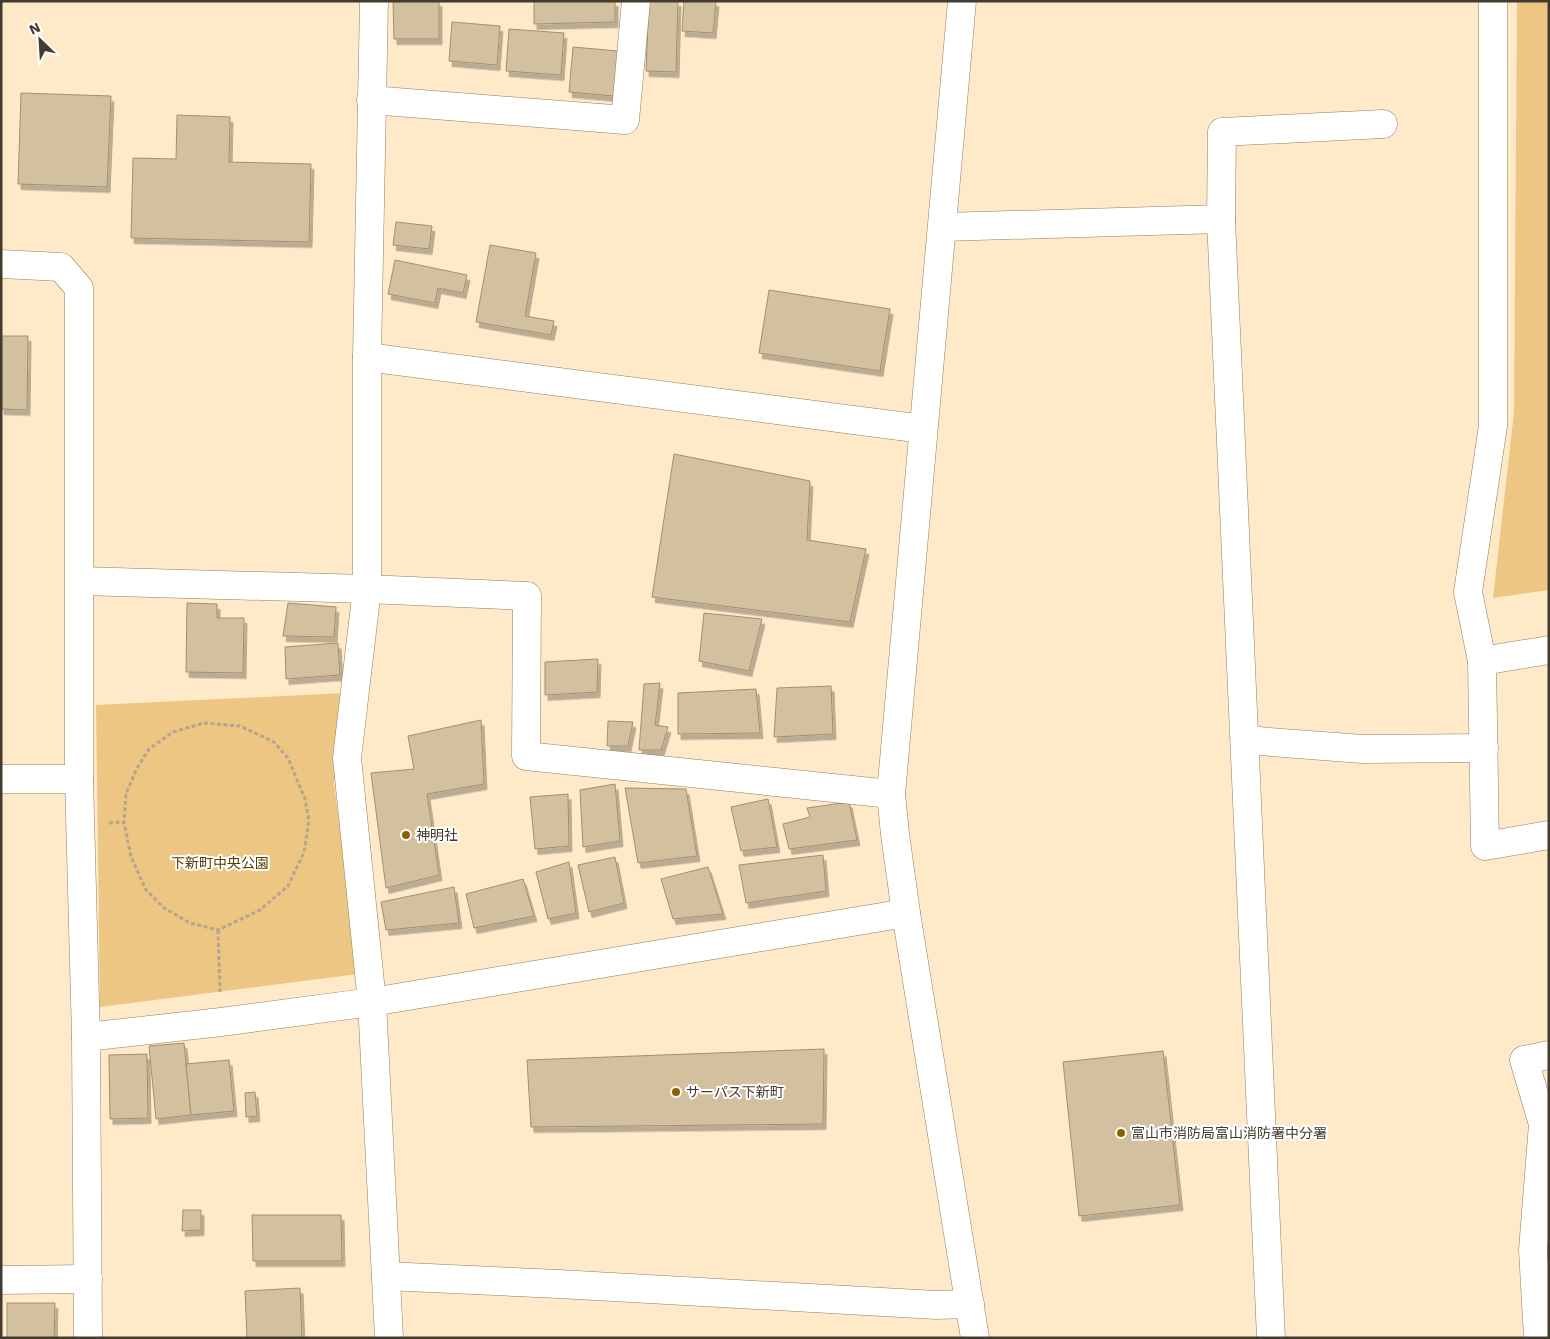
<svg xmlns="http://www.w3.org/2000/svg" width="1550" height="1339" font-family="'Work Sans','Noto Sans JP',sans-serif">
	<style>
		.green { fill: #edc684 }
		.building { fill: #d3c09f; stroke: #a18f6f; filter: url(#shadow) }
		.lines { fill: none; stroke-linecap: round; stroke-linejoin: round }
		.minor-casing { stroke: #907e5f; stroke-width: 29 }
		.tertiary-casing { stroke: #907e5f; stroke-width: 29 }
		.path { stroke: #b5a58c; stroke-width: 3; stroke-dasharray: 4 2.5; stroke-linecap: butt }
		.minor { stroke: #fff; stroke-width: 28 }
		.tertiary { stroke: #fff; stroke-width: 28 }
		.poi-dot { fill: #8a6100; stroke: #fff; stroke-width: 2 }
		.labels { text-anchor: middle; stroke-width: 4; stroke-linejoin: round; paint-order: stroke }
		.poi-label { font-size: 14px; fill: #433b2e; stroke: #fff; text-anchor: start }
		.park-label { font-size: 14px; fill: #553b00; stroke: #fff }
	</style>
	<defs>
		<filter id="shadow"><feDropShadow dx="3" dy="5.5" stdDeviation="0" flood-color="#0004"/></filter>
	</defs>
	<rect width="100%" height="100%" fill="#feeac8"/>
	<g class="green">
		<path d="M1517,1H1549V590L1493,598L1514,412Z"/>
		<path d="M345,693L334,783L358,974L100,1007L96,705Z"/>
	</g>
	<g class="building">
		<path d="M393,1H439V39H394Z"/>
		<path d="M534,1H615V22L534,24Z"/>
		<path d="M649,1H678L676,72L646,71Z"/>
		<path d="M684,1H716L713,33L682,31Z"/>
		<path d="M452,22L500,26L497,65L449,61Z"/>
		<path d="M509,29L564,33L561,75L506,71Z"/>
		<path d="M573,47L618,51L614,96L569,92Z"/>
		<path d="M21,93L111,96L107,187L18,184Z"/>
		<path d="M177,115L230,117L229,162L311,164L309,242L131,238L133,158L176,159Z"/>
		<path d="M396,222L432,226L429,249L393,245Z"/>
		<path d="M490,245L536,253L525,316L554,321L551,335L476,322Z"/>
		<path d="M395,260L467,275L463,293L438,288L435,303L388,294Z"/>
		<path d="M769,290L890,309L880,371L759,353Z"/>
		<path d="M1,336H28L27,410L1,409Z"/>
		<path d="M674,454L810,481L807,540L866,549L850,622L652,597Z"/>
		<path d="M187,603L217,604V618H244L243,673L186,672Z"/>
		<path d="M288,603L336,607L334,637L283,636Z"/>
		<path d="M704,613L762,619L749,671L699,661Z"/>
		<path d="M338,643L340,675L286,679L285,647Z"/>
		<path d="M598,659L597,692L545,695V662Z"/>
		<path d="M660,683L655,725L668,727L661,750H639L644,684Z"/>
		<path d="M831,686L833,734L774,737L777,688Z"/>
		<path d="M756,689L760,733L678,734V693Z"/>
		<path d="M481,720L484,784L427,794L439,875L386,888L371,773L414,769L408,736Z"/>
		<path d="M608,721L633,722L628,746H607Z"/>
		<path d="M615,784L620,841L583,847L580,790Z"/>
		<path d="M625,788L686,789L697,856L638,863Z"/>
		<path d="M568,794L569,846L535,849L530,797Z"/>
		<path d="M768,799L777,847L741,851L731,807Z"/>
		<path d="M849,802L857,840L789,849L783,824L810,817L807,808Z"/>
		<path d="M823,855L826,891L746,903L739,865Z"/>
		<path d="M615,857L624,903L589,912L578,865Z"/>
		<path d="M569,862L576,913L548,919L536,872Z"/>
		<path d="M708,867L723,914L673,919L661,879Z"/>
		<path d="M523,879L534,916L474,928L466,894Z"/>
		<path d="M454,887L459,923L386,930L381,902Z"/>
		<path d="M184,1043L191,1115L156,1119L149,1046Z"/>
		<path d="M824,1049L823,1124L531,1127L527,1060Z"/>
		<path d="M1163,1051L1180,1205L1079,1216L1063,1062Z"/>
		<path d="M147,1054L148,1118L110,1119L109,1055Z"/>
		<path d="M229,1060L234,1111L191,1115L186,1064Z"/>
		<path d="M255,1092L257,1116L246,1117L245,1093Z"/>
		<path d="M183,1210H201V1230L182,1231Z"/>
		<path d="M252,1215H341L342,1261H253Z"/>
		<path d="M300,1288L302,1338H247L245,1291Z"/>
		<path d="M7,1303H55L54,1338H7Z"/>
	</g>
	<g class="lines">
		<defs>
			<g id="minor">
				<path d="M374,1L367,357V589L347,758L372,1002L389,1338"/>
				<path d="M1493,1V426L1468,592L1482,661L1485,846L1549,835"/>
				<path d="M371,100L625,120L636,1"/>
				<path d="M1221,219L1222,132L1383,124"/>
				<path d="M943,227L1221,219L1271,1338"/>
				<path d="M1,264L61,267L79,288V779L86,1037L88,1338"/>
				<path d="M367,357L923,429"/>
				<path d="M80,581L367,589L527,596L526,756L891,794"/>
				<path d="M1482,661L1549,650"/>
				<path d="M1245,740L1362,749L1484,748"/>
				<path d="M1,779H79"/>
				<path d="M86,1037L221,1022L372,1002L906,913"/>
				<path d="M386,1276L559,1284L936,1305L970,1304"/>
				<path d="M1,1280L88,1279"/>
				<path d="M1538,1338L1533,1250L1543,1124L1524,1060L1549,1055"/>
			</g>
			<path id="tertiary" d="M962,1L891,794L895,834L906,913L975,1338"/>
		</defs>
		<use href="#minor" class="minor-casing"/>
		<use href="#tertiary" class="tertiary-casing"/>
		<g class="path">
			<path d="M204,723L240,726L274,742L288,758L305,799L309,821L304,852L288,886L260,910L218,930L190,923L164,908L146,890L131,857L124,822L126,794L137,768L149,749L173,732Z"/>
			<path d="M109,823L124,822"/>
			<path d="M218,930L220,992"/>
		</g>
		<use href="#minor" class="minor"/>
		<use href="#tertiary" class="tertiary"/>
	</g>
	<g class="poi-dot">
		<circle cx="406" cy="835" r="5"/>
		<circle cx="676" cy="1092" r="5"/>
		<circle cx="1121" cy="1133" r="5"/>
	</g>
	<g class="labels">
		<g class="poi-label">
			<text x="416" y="840">神明社</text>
			<text x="686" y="1097">サーパス下新町</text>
			<text x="1131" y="1138">富山市消防局富山消防署中分署</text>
		</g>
		<g class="park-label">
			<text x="220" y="868">下新町中央公園</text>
		</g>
	</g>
	<rect width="1550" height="1339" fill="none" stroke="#433b2e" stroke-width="5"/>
	<g transform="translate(40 40) rotate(335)" stroke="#ffffff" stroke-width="4" paint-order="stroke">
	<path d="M0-4L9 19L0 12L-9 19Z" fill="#433b2e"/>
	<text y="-8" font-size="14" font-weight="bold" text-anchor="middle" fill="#433b2e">N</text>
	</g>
</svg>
